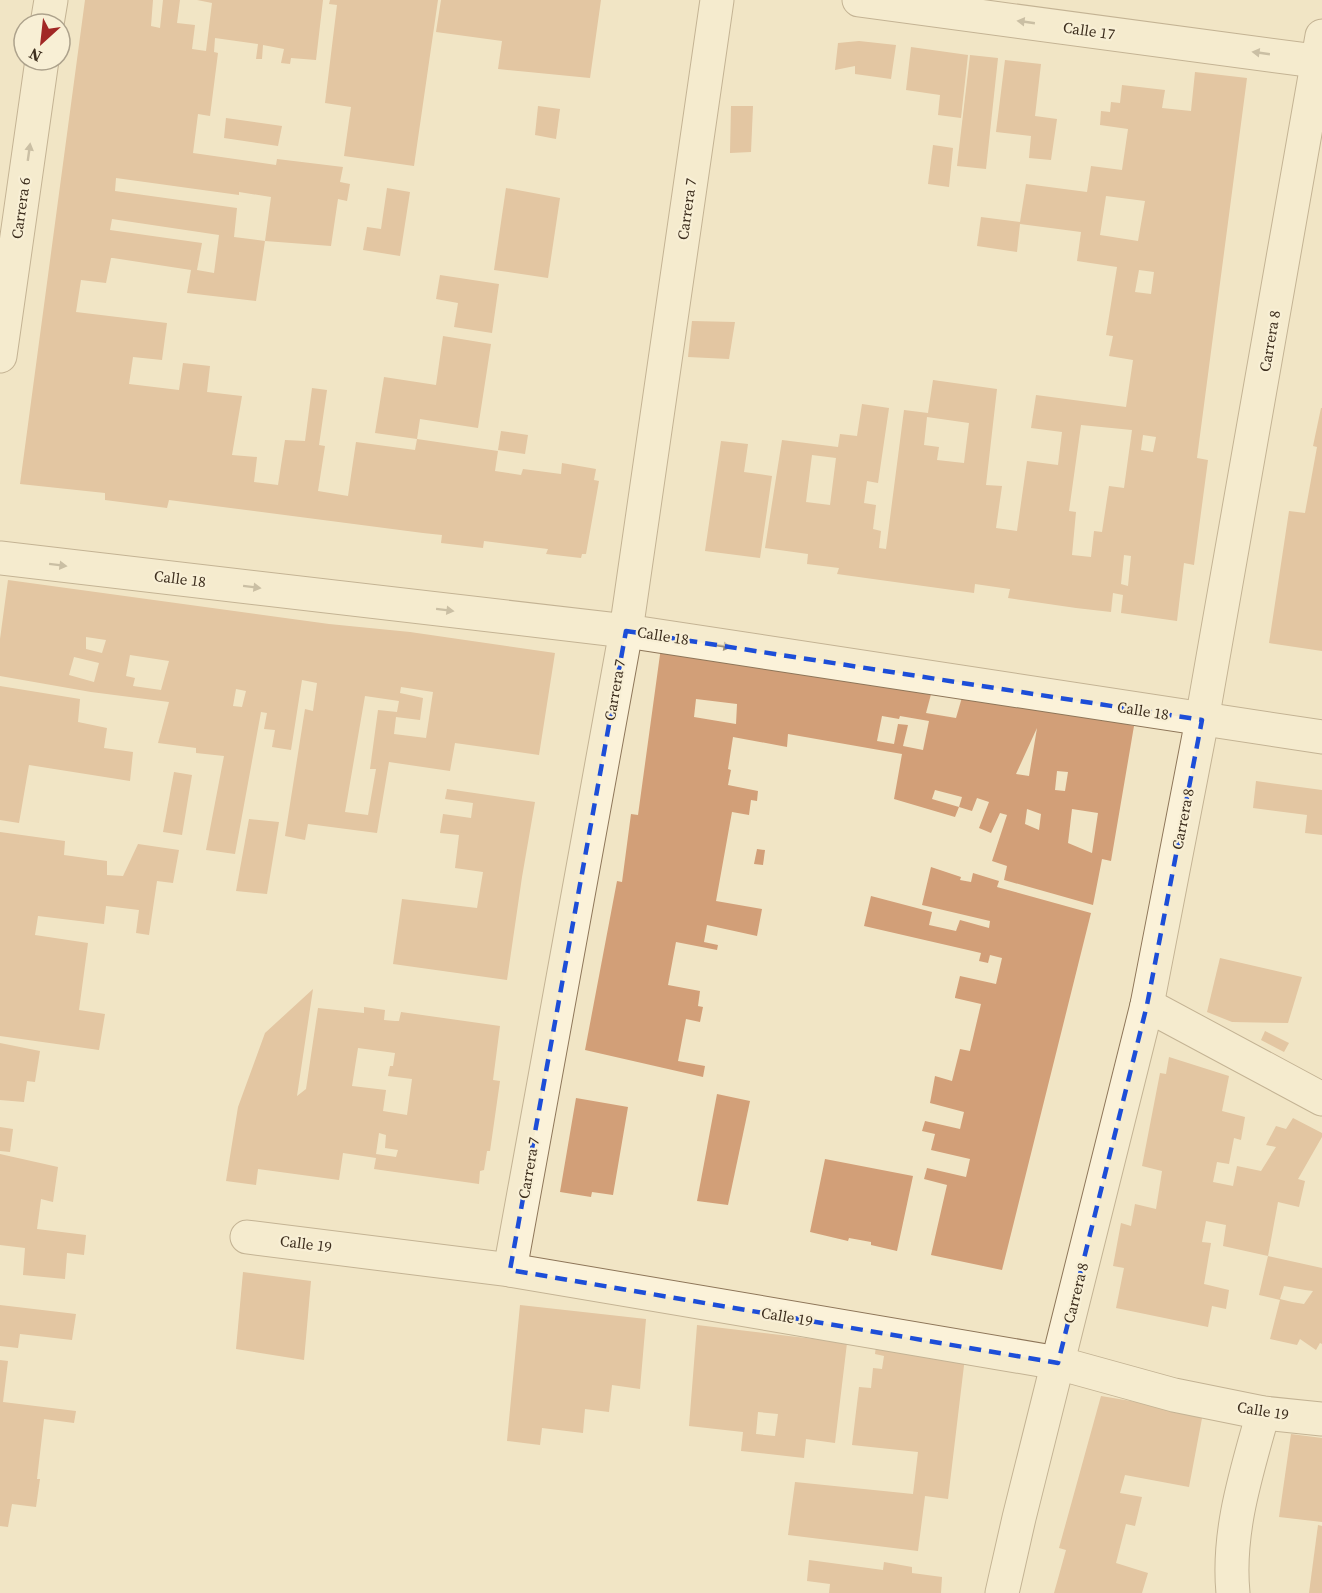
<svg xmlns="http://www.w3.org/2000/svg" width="1322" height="1593" font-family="'Source Serif 4',serif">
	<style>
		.building { fill: #d29f78; fill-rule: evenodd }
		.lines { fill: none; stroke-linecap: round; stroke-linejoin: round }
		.minor-casing { stroke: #8e7659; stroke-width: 35 }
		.minor { stroke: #fbf2d9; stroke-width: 33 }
		.oneway { fill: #9c907c }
		.marked { fill: none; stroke: #1d4ed8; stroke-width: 4.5; stroke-dasharray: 12 8; stroke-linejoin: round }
		.labels { text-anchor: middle; stroke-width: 4.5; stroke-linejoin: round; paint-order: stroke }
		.street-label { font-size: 15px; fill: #3d2e1e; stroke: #f8efd5 }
	</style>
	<rect width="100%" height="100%" fill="#f1e5c5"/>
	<g class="building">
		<path d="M85,0H153L151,26L160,28L163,0H180L177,23L195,25L192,49L206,51L212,3L197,0H323L316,60L291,58L290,64L281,63L284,49L263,45L262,59H256L258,44L215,38L214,52L218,53L210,116L198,114L193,153L276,165L277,159L343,167L340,182L350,184L347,201L338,199L331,246L265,241L271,197L239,192V195L116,178L115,191L237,208L234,237L265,241L256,301L187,293L191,270L113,258H111L106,283L81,280L76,312L167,323L162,360L133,357L129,384L179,390L183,363L210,366L207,392L242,396L232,455L257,457L254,482L278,485L285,440L305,441L312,388L327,390L319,445L325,446L318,491L348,496L356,442L415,450L417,439L498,451L495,471L521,475L523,469L561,474L562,463L596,469L594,480L599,481L586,554H582L581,558L546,554L548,549L484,541L483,548L441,543L442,535L423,533L169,500L167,508L105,500V493L20,484ZM112,219L219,235L214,273L197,270L202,243L110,230Z"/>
		<path d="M330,0H438L414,166L344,156L351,107L325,103L337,5L329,4Z"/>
		<path d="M441,0H601L590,78L498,69L502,41L436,32Z"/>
		<path d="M859,41L896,45L891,79L855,74V66L835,70L838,43Z"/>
		<path d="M911,47L968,55L961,118L938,115L940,95L906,90Z"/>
		<path d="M970,55L998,58L986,169L957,166Z"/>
		<path d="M1005,60L1041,64L1035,116L1057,119L1051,160L1029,158L1031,136L996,132Z"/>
		<path d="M1195,72L1247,78L1197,458L1208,460L1194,565L1184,563L1177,621L1121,613L1123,595L1113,593L1111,612L1076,608L1008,598L1010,589L975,584L974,593L837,574L839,568L807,564L808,554L765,548L782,440L838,447L840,434L857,436L862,404L889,408L878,483L867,481L864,503L876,505L873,529L881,531L879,548L886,549L904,410L928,413L933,380L997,389L986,485L1002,486L996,528L1017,531L1027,461L1058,465L1062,432L1031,428L1036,395L1126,407L1133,360L1109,356L1113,336L1106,335L1117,267L1077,261L1081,232L1020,224L1017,252L977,246L981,217L1020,222L1026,184L1087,192L1091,166L1122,170L1128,129L1100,125L1101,111L1110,112L1111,102L1120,103L1122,85L1165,90L1162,108L1191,111ZM1106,196L1145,201L1138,241L1100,235ZM1139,270L1154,272L1151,294L1135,292ZM927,417L969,423L964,463L937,460L939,447L924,445ZM1081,425L1132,430L1124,488L1109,486L1102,532L1094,531L1091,557L1072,555L1076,512L1069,511ZM1143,435L1156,437L1153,452L1141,450ZM812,455L836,458L830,505L806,502ZM1124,555L1131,556L1128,586L1121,584Z"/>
		<path d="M538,106L560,109L556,139L535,135Z"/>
		<path d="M731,106H753L751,152L730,153Z"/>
		<path d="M226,118L282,126L278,146L224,138Z"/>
		<path d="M933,145L953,148L949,187L928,184Z"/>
		<path d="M387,188L410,192L400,256L363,250L367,227L381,229Z"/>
		<path d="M506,188L560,198L548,278L494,270Z"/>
		<path d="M440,275L499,284L492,333L454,327L458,303L436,299Z"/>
		<path d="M692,321L735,322L729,359L688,357Z"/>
		<path d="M443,336L491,344L478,428L420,419L417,439L375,433L384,377L436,385Z"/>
		<path d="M1321,408H1322V651L1269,643L1289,511L1305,513L1317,447L1313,446Z"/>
		<path d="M501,431L528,435L525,454L498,450Z"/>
		<path d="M721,441L748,444L744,472L772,476L760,558L705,551Z"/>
		<path d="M8,580L329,624L410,632L555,653L539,755L455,743L450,771L389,762L377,833L308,824L305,840L285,836L305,709L313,711L317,683L302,680L291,750L272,747L275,730L264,729L267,713L261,712L235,854L206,850L224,756L196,753V748L158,743L169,702L91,692L0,676V639ZM86,637L106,640L102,653L86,649ZM130,655L169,661L161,690L133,686L135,678L126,676ZM74,657L99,663L94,682L69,675ZM401,687L433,692L426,738L394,734L396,717L420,720L423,698L400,693ZM236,689L246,691L242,707L233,706ZM365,696L399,701L397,712L378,710L370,769H376L368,815L345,812Z"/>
		<path d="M662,640L934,683L926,713L956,718L965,687L1134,726L1111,861L1102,859L1093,905L1004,880L1007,866L992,861L1007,815L1000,813L991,833L979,828L989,802L977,798L972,811L959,807L962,797L935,790L932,799L959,807L955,817L894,799L902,754L788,734L787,747L733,737L728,769L731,770L728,785L758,791L757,801L751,800L749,815L732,812L716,901L762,909L757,936L707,925L704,942L718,945L717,950L676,942L668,985L700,991L698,1006L703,1007L700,1022L686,1019L678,1061L705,1066L703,1077L585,1050L617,881L622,882L631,814L638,815ZM696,699L737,704L736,724L694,717ZM882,716L899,719L900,716L929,721L923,750L903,746L908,725L898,724L894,744L877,741ZM1037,728L1029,776L1016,774ZM1057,771L1068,772L1065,791L1055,790ZM1027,809L1041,814L1039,830L1025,824ZM1072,809L1098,813L1092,853L1068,843Z"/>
		<path d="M0,686L80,699L78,722L107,728L104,748L133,752L130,781L29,765L19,823L0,820Z"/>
		<path d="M174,772L192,775L182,835L163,832Z"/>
		<path d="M1256,781L1322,790V835L1305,833L1307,815L1253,808Z"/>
		<path d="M447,789L535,802L522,877L507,980L393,964L402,899L477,908L483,872L455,868L459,835L440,833L443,814L471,818L473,803L445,799Z"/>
		<path d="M249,819L279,822L267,894L236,891Z"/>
		<path d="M0,832L65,841L64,855L107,861V875L123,876L138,844L179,850L173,883L157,881L149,935L136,933L139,910L106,906L104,924L38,916L35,935L88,943L79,1010L105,1014L99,1050L0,1036Z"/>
		<path d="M757,849L765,850L763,865L754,864Z"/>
		<path d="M931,867L961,877L960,880L971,882L973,873L999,881L997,887L1091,913L1002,1270L931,1255L947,1185L924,1179L927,1168L966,1177L970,1159L931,1150L935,1134L922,1131L925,1121L960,1129L964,1112L930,1103L935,1076L952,1081L960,1049L970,1051L981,1004L955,998V997L960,976L996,984L1002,958L990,955L988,963L979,961L981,953L864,926L871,896L932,912L929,925L956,931L960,920L989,928L990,921L922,905Z"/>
		<path d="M1220,958L1302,977L1288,1023L1232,1022L1207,1012Z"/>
		<path d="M313,989L297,1096L306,1089L318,1008L364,1013V1007L385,1010L384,1020L395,1021H399L401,1012L500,1026L493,1080L500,1081L490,1151H487L484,1170L480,1171L479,1184L374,1169L376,1158L343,1153L339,1180L258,1169L256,1185L226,1181L238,1107L265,1033ZM358,1048L395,1053L393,1066H390L388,1076L412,1079L407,1115L383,1111L386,1090L352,1086ZM379,1133L386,1135L385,1148L398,1150L396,1157L376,1154Z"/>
		<path d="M1265,1031L1289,1043L1284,1052L1261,1040Z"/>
		<path d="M0,1043L40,1051L35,1082L27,1081L24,1102L0,1100Z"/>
		<path d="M1169,1057L1229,1076L1222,1111L1245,1117L1241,1140L1234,1138L1229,1164L1217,1162L1213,1182L1233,1186L1237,1166L1261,1171L1276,1147L1266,1145L1276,1126L1286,1129L1293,1118L1322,1133V1137L1298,1179L1305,1181L1299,1207L1278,1202L1268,1256L1223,1246L1226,1225L1206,1221L1202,1242L1211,1243L1204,1284L1229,1290L1226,1309L1212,1306L1208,1327L1116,1308L1124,1268L1113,1266L1121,1223L1131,1226L1135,1204L1156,1209L1162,1171L1142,1166L1160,1073L1166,1074Z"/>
		<path d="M717,1094L750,1101L728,1205L697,1201Z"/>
		<path d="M576,1098L628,1107L613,1195L592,1192L591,1197L560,1192Z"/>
		<path d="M0,1127L13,1129L10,1152L0,1151Z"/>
		<path d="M0,1154L58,1167L53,1202L41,1199L37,1229L86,1235L84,1255L67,1253L65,1279L23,1275L25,1248L0,1245Z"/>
		<path d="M825,1159L913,1176L897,1251L871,1245V1242L849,1238L848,1241L810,1232Z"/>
		<path d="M1268,1256L1322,1268V1344L1320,1343L1316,1350L1300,1339L1297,1345L1270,1339L1280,1300L1259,1295ZM1284,1286L1305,1290L1313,1291L1304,1304L1292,1302L1280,1299Z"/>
		<path d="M243,1272L311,1281L304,1360L236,1349Z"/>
		<path d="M0,1305L76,1314L72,1340L20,1334L18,1348L0,1346Z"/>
		<path d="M520,1305L646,1319L640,1389L612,1385L609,1412L585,1409L583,1433L542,1428L540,1445L507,1441Z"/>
		<path d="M697,1325L847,1343L835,1443L806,1439L804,1458L741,1451L743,1432L689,1426ZM758,1412L778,1414L775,1436L756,1434Z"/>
		<path d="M876,1346L965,1357L948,1499L925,1496L918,1551L788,1535L795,1482L913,1494L918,1452L852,1445L859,1387L871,1388L873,1368L882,1369L884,1356L875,1354Z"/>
		<path d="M0,1360L8,1361L3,1402L76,1411L74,1423L44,1419L37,1479H40L36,1507L12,1504L8,1527L0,1526Z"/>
		<path d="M1101,1396L1203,1413L1189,1487L1125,1475L1120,1493L1142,1497L1135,1526L1126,1524L1116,1563L1148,1573L1142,1593H1054L1066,1550L1059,1548Z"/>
		<path d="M1291,1434L1322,1438V1522L1279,1517Z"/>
		<path d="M1318,1525L1322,1526V1593H1309Z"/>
		<path d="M809,1560L883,1570L884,1562L912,1567V1573L942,1577L941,1593H829L830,1584L807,1581Z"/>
	</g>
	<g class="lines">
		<defs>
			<g id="minor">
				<path d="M859,0L1322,62"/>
				<path d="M47,24L51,0"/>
				<path d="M0,356L42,60"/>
				<path d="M0,558L626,631L1322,737"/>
				<path d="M1147,1005L1322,1099"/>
				<path d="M247,1237L510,1270L1058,1363L1174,1395L1263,1413L1322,1419"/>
				<path d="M510,1270L626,631L717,0"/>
				<path d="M1002,1593L1019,1518L1147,1005L1202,720L1322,36"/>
				<path d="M1233,1593C1227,1531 1247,1471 1263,1413"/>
			</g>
		</defs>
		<use href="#minor" class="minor-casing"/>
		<use href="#minor" class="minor"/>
	</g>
	<defs><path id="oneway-solid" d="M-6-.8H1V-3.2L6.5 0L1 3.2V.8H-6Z" transform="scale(1.5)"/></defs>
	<g class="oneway">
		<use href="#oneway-solid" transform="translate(1026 22) rotate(-172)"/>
		<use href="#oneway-solid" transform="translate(1261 53) rotate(-172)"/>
		<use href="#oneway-solid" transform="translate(29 152) rotate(-82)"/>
		<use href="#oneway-solid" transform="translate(58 565) rotate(7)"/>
		<use href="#oneway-solid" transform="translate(252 587) rotate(7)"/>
		<use href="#oneway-solid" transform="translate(445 610) rotate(7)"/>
		<use href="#oneway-solid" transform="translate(722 646) rotate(9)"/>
	</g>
	<path d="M0 0H1322V1593H0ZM626,631L1202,720L1147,1005L1058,1363L510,1270Z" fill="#f1e5c5" fill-opacity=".55" fill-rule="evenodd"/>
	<path class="marked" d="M626,631L1202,720L1147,1005L1058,1363L510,1270Z"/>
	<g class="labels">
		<g class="street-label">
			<text transform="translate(1089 31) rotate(8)" y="5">Calle 17</text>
			<text transform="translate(21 208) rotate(-82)" y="5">Carrera 6</text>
			<text transform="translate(687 209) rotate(-82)" y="5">Carrera 7</text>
			<text transform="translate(1270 341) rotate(-80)" y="5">Carrera 8</text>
			<text transform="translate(180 579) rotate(7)" y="5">Calle 18</text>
			<text transform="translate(663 636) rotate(9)" y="5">Calle 18</text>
			<text transform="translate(615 690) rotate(-80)" y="5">Carrera 7</text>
			<text transform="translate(1143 711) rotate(9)" y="5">Calle 18</text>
			<text transform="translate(1183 819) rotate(-79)" y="5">Carrera 8</text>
			<text transform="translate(529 1168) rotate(-80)" y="5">Carrera 7</text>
			<text transform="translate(306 1244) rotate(7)" y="5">Calle 19</text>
			<text transform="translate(1076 1293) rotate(-76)" y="5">Carrera 8</text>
			<text transform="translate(787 1317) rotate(10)" y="5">Calle 19</text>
			<text transform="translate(1263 1411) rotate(9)" y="5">Calle 19</text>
		</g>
	</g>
	<g transform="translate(42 42) rotate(207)"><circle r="28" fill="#f8efd5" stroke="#ada28c" stroke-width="1.5"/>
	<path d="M0-4.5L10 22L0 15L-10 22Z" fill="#a12725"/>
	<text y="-9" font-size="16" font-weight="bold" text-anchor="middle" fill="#3d2e1e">N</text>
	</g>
</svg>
